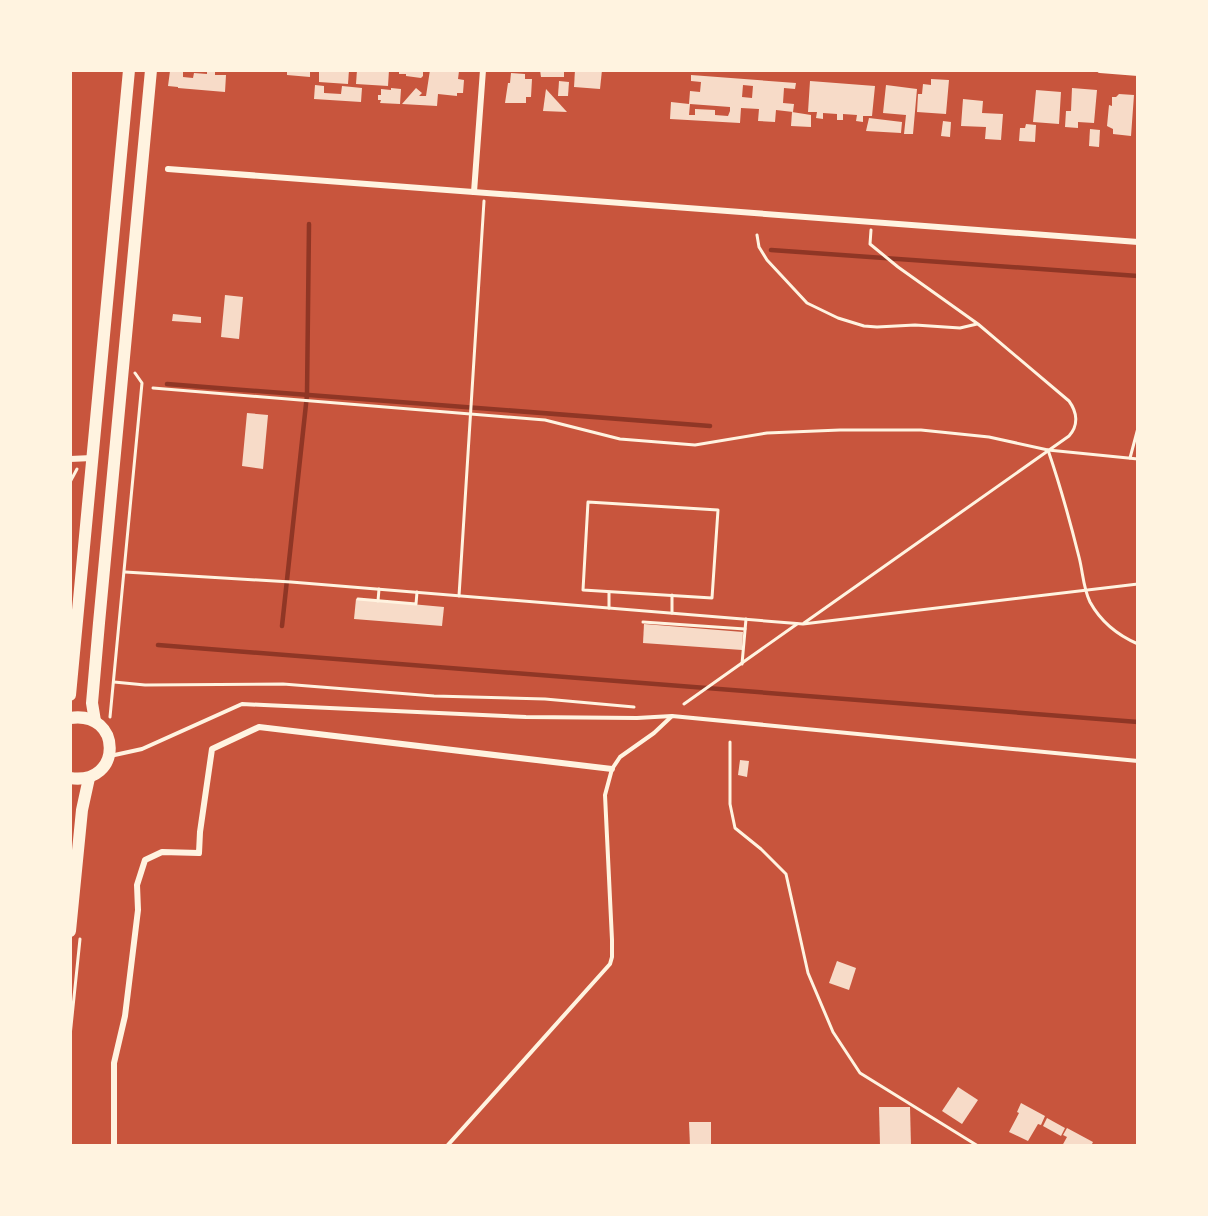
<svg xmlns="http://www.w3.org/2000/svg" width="1208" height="1216" viewBox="0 0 1208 1216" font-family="Montserrat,sans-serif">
  <rect width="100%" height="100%" fill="#c8553d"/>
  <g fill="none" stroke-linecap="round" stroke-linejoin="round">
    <g stroke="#8f3625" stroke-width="4.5">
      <polyline points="771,250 1138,276"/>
      <polyline points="167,384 710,426"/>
      <polyline points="282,626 307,395 309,224"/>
      <polyline points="158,645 1138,722"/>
    </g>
  </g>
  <g fill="#f7dbc8" fill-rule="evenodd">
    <polygon points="207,70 215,70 215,75 226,75 225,92 178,88 178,87 168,86 170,71 183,72 183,77 193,78 194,73 207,74"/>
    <polygon points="287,70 310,70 310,77 287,75"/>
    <polygon points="319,70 349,70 348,84 319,82"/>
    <polygon points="357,70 389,70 388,86 356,84"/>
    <polygon points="399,70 423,70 423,76 421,78 406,76 406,74 399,74"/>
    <polygon points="430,70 459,71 458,79 464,80 463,93 457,93 457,96 438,94 437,106 402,104 416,88 422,93 419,96 426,96"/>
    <polygon points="540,70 564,70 564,77 541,77"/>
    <polygon points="575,70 602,70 600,89 574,87"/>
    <polygon points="511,73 525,74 525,79 532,79 531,97 526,97 526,103 505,103 508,83 510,83"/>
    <path d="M691,75l105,8 -1,6 -11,-1 -1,15 11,1 -1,8 -17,-2 -1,12 -17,-1 1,-12 -18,-1 -1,15 -70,-4 1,-17 18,2 1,-13 10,1 1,-10 -10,-1zM743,85l10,1 -1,12 -10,-1zM690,104l40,3v4l-2,5 -13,-1v-5l-20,-1v6h-6z"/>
    <polygon points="931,79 949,80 946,114 917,112 918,94 922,94 923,84 931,85"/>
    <polygon points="559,81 569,82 568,96 558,96"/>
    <polygon points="810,81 875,86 872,116 863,116 863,122 856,121 857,115 843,114 843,120 837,120 837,114 823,113 823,119 816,118 817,112 808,112"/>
    <polygon points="315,85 324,86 324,93 341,94 342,86 362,88 361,102 314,99"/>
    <polygon points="886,85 917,89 913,134 904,134 906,115 883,113"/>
    <polygon points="391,88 401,89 400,104 380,103 381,100 378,100 378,95 381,95 381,89 391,90"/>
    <polygon points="1072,88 1097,90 1094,123 1078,122 1078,128 1065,127 1066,111 1071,111"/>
    <polygon points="546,89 567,112 543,111"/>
    <polygon points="1036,90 1061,92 1059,124 1033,122"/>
    <polygon points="1119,94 1134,95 1131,136 1113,134 1113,129 1107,126 1109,105 1112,106 1112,97 1116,97"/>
    <polygon points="963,99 983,101 982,113 1003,114 1001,140 985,139 986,127 961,126"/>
    <polygon points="792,112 811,115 811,127 791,126"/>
    <polygon points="869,118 902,122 901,133 866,131"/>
    <polygon points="943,121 951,122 950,137 941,136"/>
    <polygon points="1026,124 1036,125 1035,142 1019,141 1020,128 1025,128"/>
    <polygon points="1090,129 1100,130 1099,147 1089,146"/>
    <polygon points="225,295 243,297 239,339 221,337"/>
    <polygon points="173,314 201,317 201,323 172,321"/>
    <polygon points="247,413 268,415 263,469 242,466"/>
    <polygon points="356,599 444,607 442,626 354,619"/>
    <polygon points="644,624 743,632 742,650 643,643"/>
    <polygon points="740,760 749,761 747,777 738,775"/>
    <polygon points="837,961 856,968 849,990 829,983"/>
    <polygon points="958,1087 978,1100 962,1124 942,1111"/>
    <polygon points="1021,1103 1045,1116 1041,1125 1038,1124 1028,1141 1009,1132 1019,1113 1017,1112"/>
    <polygon points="879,1107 910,1107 911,1146 880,1146"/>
    <polygon points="1047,1118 1065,1128 1061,1136 1043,1126"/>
    <polygon points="689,1122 711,1122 711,1146 690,1146"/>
    <polygon points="1067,1128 1093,1142 1091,1146 1062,1146 1067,1137 1063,1135"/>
  </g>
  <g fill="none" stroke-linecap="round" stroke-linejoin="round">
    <g stroke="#fff3e0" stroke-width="3">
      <polyline points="757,235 759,247 767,260 807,303 838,318 864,326 877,327 915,325 960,328 977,324"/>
      <polyline points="153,388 545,420 620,439 695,445 767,433 840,430 921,430 989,437 1048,450 1138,459"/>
      <path d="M1048,450c12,35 22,71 31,107 4,15 4,31 11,45 11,20 27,33 48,42"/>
      <polyline points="1130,458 1138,428"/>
      <polyline points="70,482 77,469"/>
      <polygon points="588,502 718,510 712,598 583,590"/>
      <polyline points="125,572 291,582 803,624 1138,584"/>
      <polyline points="459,596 484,201"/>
      <polyline points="358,599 416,604 417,592"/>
      <polyline points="378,601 379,589"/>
      <polyline points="609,608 609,592"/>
      <polyline points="672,613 672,595"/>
      <polyline points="643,622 745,629"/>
      <path d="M804,623l265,-187c10,-11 8,-24 0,-35l-91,-77 -80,-57 -28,-23 1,-14"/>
      <polyline points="742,664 746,619"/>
      <polyline points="114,682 145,685 283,684 434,696 545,699 634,707"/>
      <polyline points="684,704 797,624"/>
      <polyline points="110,717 142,383 135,373"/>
      <polyline points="730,742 730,804 735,828 761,849 786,874 808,973 833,1032 860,1073 978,1146"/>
      <polyline points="70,1036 80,939"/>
    </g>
    <g stroke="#fff3e0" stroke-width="4">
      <polyline points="110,756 142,749 242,704 264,705 526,717 637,718 672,716 1138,761"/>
      <polyline points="447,1146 610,964 612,957 612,940 605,795 612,769 620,757 654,733 672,716"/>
    </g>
    <g stroke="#fff3e0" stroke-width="6">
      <polyline points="1100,70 1138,73"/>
      <polyline points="168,169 1138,242"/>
      <polyline points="474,192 483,70"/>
      <polyline points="70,459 92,458"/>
      <polyline points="114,1146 114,1063 125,1016 138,910 137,885 145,860 162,852 199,853 200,832 212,749 259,727 612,769"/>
    </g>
    <g stroke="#fff3e0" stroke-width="12">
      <polyline points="70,695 129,70"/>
      <path d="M70,718c53,-8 53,68 0,60"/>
      <polyline points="95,721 92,703 99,623 151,70"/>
      <polyline points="70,931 82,810 89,778"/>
    </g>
  </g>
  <rect width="1208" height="1216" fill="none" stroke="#fff3e0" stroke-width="144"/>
</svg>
